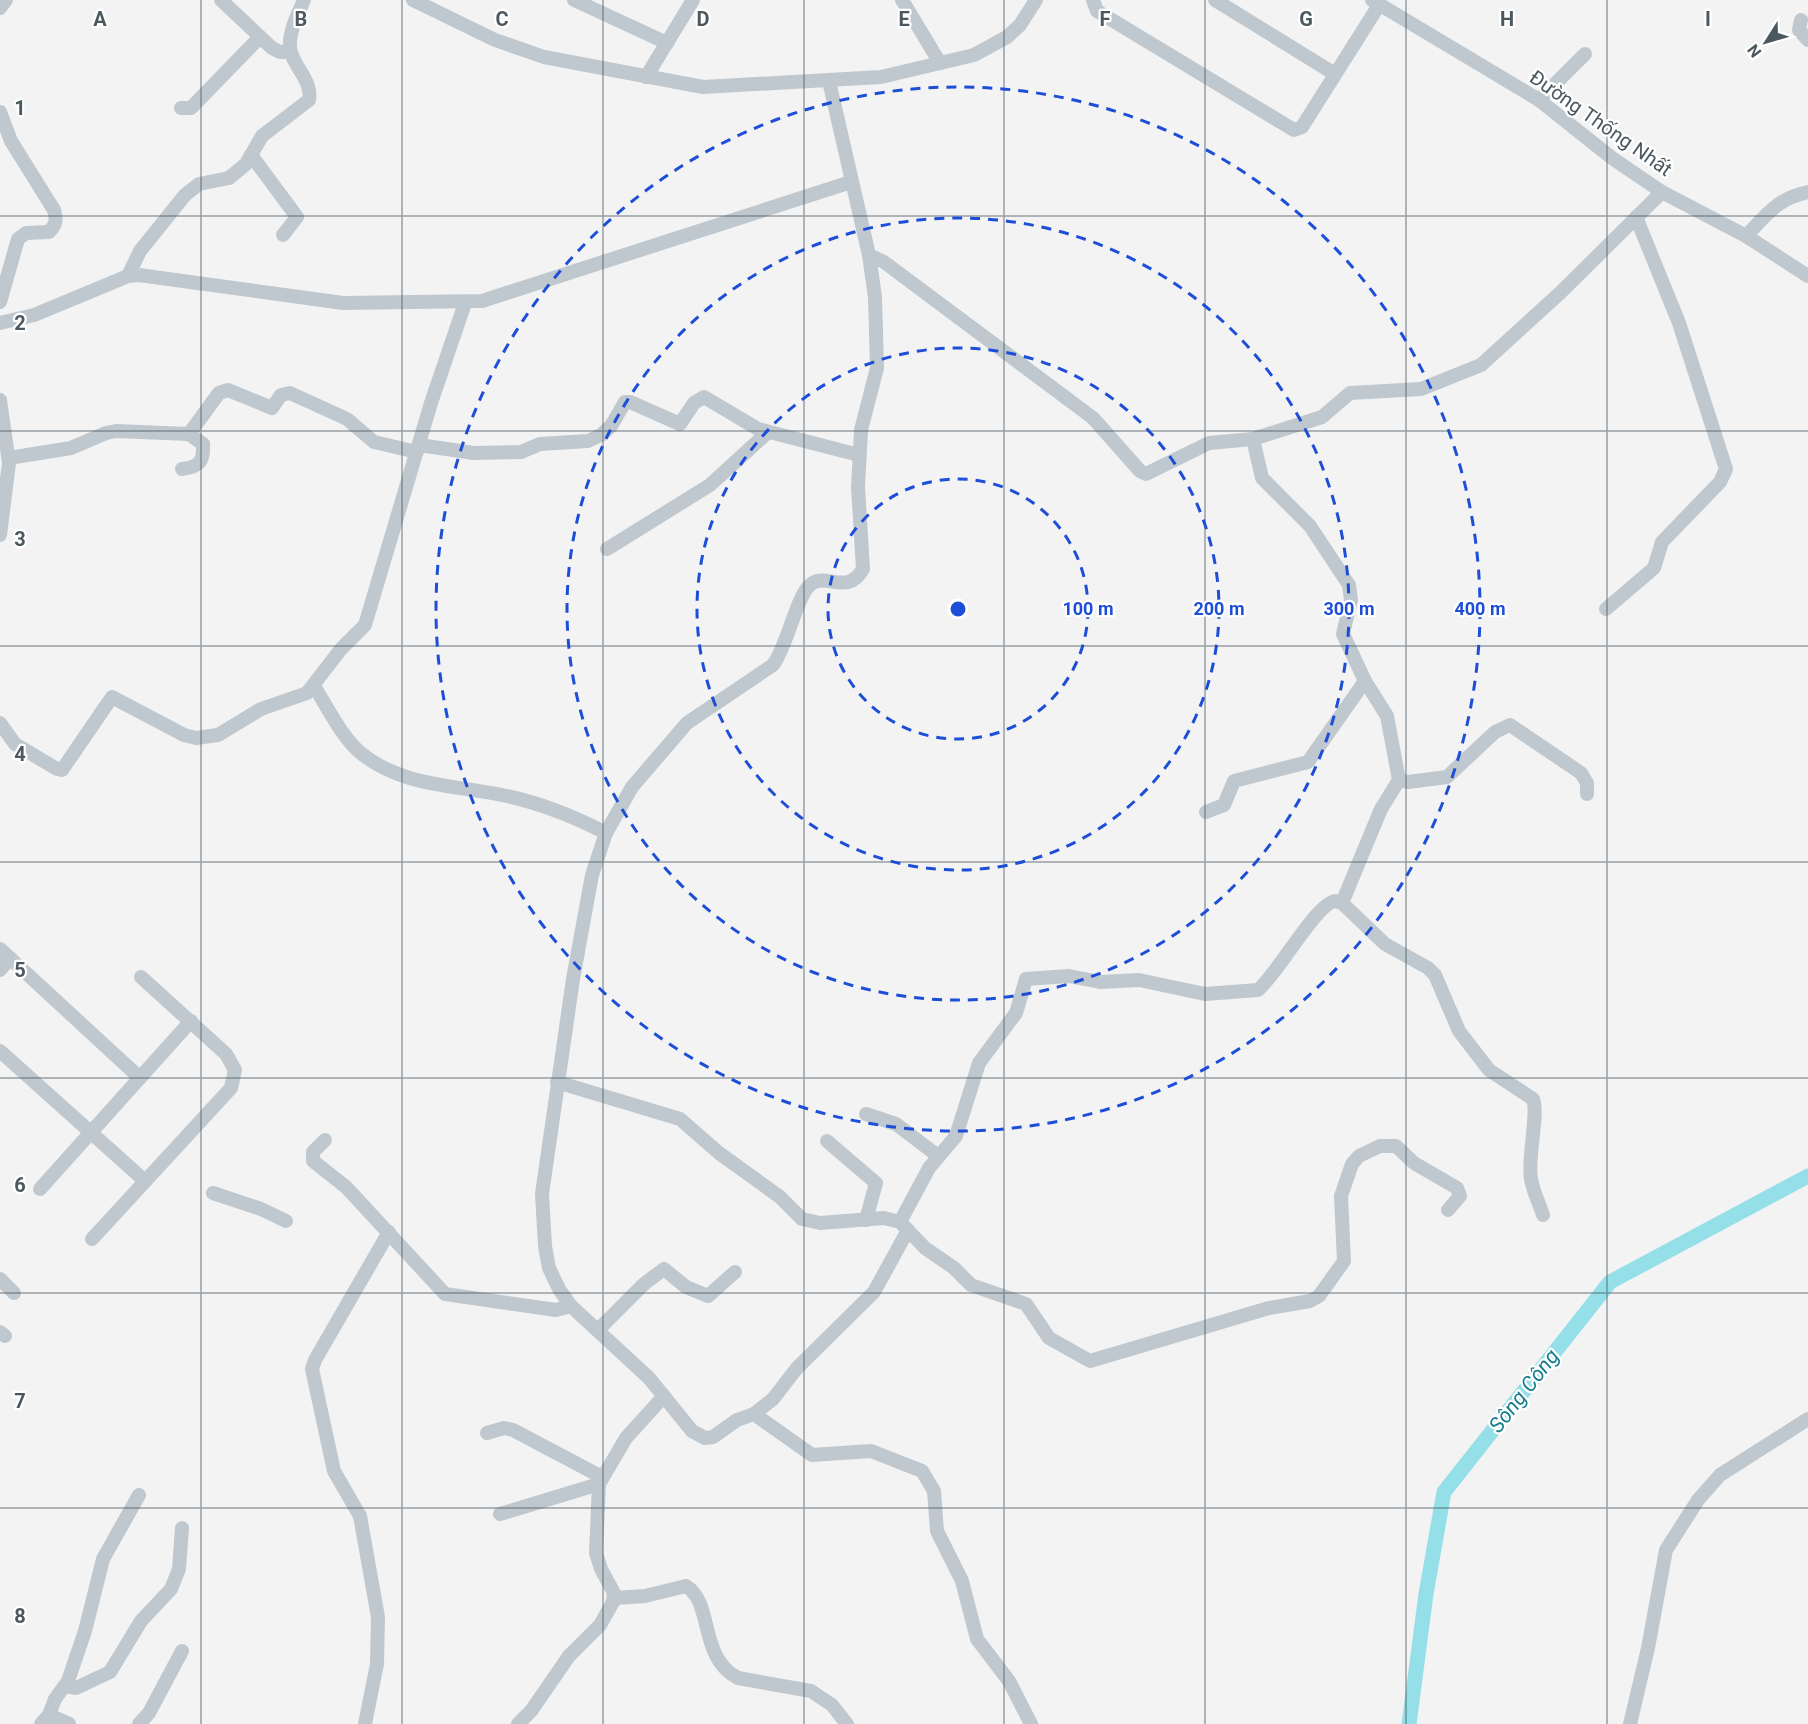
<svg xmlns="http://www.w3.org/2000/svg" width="1808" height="1724" viewBox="0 0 1808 1724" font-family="Roboto,sans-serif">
  <rect width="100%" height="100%" fill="#f4f3f3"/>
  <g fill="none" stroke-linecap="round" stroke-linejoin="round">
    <polyline stroke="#95dfe8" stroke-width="15" points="1409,1724 1426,1594 1444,1492 1610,1282 1808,1176"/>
    <g stroke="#bfc8ce" stroke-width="14">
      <polyline points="221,0 272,48 280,52 290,52"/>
      <polyline points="413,0 495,40 544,57 703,87 881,77 974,55 1007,37 1020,25 1036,0"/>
      <polyline points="574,0 667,43"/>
      <polyline points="902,0 940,63"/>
      <polyline points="1093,0 1097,11 1294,130 1302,127 1379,5"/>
      <polyline points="1215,0 1335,74"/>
      <polyline points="1372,0 1539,100 1612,158 1662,192 1746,236 1808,276"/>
      <polyline points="0,8 6,0"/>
      <polyline points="1801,20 1799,30 1808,40"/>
      <polyline points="646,77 693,0"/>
      <path d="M829,81l40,174 6,42 2,71 -16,62 -3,57 5,82c-16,28 -37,2 -53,16 -13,10 -23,62 -37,80l-86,58 -55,64 -26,46 -14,42 -19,104 -31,215 3,52 4,22 10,21 12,17 78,72 43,53 13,7 8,-1 24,-17 17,-6 19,-15 24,-31 77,-76 34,-62"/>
      <polyline points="1539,100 1585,54"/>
      <polyline points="181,108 191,108 260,37"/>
      <path d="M0,112l11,29 43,69c3,10 2,15 -5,22l-23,1 -8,6 -18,63"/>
      <polyline points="251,155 297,217 283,235"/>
      <path d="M1746,236c21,-22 32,-38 62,-44"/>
      <polyline points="869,255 884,262 1093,418 1140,471 1146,474 1209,443 1253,439 1322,417 1350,393 1421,389 1481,365 1560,293 1662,192"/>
      <path d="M128,276l12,-25 45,-56 14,-11 30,-6 17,-14 16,-28 47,-36c4,-21 -18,-34 -19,-54 -1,-15 8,-32 14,-46"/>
      <polyline points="0,323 34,315 128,276 139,275 343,303 482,301 851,182"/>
      <polyline points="0,400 9,463 0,535"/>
      <polyline points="1253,439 1262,478 1310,526 1349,585 1351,600 1343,634 1365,681 1387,716 1399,780 1381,809 1342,903"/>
      <polyline points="419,445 474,453 521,452 540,444 588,441 601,435 611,426 625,402 630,402 680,424 694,403 704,397 758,429 859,455"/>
      <polyline points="9,458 71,448 106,433 116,431 189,434"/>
      <path d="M182,469c17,-2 22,-7 21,-25l-14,-10 30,-41 9,-3 44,18 9,-13 9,-2 57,26 27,23 43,10"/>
      <polyline points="607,549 710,485 768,432"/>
      <polyline points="1606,609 1654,568 1662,542 1720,482 1726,469 1679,323 1636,217"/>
      <path d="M314,686c14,22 28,52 48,68 40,32 92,31 140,41 36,7 71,21 104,38"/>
      <polyline points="0,723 15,744 57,769 62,770 112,697 184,735 196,738 218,735 261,709 307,693 341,649 365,625 431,403 465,303"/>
      <polyline points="1399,780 1408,782 1447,777 1495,732 1510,725 1581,773 1587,783 1587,794"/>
      <polyline points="1206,812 1224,805 1234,781 1308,762 1365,681"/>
      <polyline points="0,949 140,1078"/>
      <polyline points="0,970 10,958"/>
      <polyline points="0,1051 145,1181"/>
      <polyline points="557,1082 680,1119 719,1153 780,1197 802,1219 820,1223 884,1218 900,1222 925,1248 954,1268 971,1285 1026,1304 1049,1338 1090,1361 1269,1308 1310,1301 1319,1296 1344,1261 1341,1196 1352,1164 1359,1156 1380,1146 1396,1146 1414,1163 1457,1188 1460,1196 1448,1210"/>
      <polyline points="866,1114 896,1124 938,1156"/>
      <polyline points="325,1140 313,1152 313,1161 346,1187 445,1294 556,1310 571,1306"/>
      <polyline points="827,1141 876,1183 866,1220"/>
      <polyline points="40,1189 191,1021"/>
      <polyline points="213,1193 261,1209 286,1221"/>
      <path d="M900,1222l29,-54 27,-32 23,-73 37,-50 10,-34 43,-3 31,6 39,-2 66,14 53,-4c21,-18 57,-85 77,-89l7,2 43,41 43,24 7,7 24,56 30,39 44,29c6,15 -6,59 -2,80 2,12 8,24 12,36"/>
      <polyline points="92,1239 231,1088 235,1070 226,1054 141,977"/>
      <polyline points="0,1279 14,1293"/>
      <polyline points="598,1330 644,1284 664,1269 686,1287 708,1296 735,1272"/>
      <polyline points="0,1332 5,1336"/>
      <polyline points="754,1414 812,1455 871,1451 922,1471 934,1491 937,1531 962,1581 977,1639 1009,1681 1031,1724"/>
      <polyline points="487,1433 504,1428 513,1430 602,1477"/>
      <polyline points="500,1514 599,1484"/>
      <path d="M615,1598l30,-2 41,-10c28,17 12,71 52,92l73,13 21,14 15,19"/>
      <polyline points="65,1686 76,1688 110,1672 141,1621 171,1589 179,1569 182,1528"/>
      <polyline points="49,1715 69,1724"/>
      <polyline points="41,1724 49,1715 55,1699 68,1681 85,1631 103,1559 139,1495"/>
      <polyline points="139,1724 149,1713 182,1651"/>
      <polyline points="365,1724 377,1664 378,1617 360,1516 334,1471 312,1369 315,1360 389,1232"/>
      <polyline points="518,1724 531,1711 569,1656 600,1625 613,1602 614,1593 601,1569 596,1553 599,1484 626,1438 664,1396"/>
      <polyline points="1630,1724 1648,1648 1666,1550 1698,1500 1720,1475 1808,1419"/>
    </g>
  </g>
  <path fill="none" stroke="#4b585f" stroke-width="1.5" stroke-opacity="0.55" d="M201,0v1724M402,0v1724M603,0v1724M804,0v1724M1004,0v1724M1205,0v1724M1406,0v1724M1607,0v1724M0,216h1808M0,431h1808M0,646h1808M0,862h1808M0,1078h1808M0,1293h1808M0,1508h1808"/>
  <g fill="none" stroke="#1d4ed8" stroke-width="3" stroke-dasharray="10 8">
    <circle cx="958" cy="609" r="130"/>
    <circle cx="958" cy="609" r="261"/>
    <circle cx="958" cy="609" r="391"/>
    <circle cx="958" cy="609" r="522"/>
  </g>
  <g text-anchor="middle" stroke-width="4.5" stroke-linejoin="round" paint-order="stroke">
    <g font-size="20" fill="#4b585f" stroke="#fff">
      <text transform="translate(1601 123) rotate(35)" y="7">Đường Thống Nhất</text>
    </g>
    <g font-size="21" font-style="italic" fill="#147c8a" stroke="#fff">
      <text transform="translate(1524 1391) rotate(-52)" y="7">Sông Công</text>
    </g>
  </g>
  <g font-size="20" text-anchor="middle" font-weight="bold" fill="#4b585f" stroke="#fff" stroke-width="4.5" stroke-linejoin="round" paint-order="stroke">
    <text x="100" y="26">A</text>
    <text x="301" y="26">B</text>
    <text x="502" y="26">C</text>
    <text x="703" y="26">D</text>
    <text x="904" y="26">E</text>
    <text x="1105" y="26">F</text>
    <text x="1306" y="26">G</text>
    <text x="1507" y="26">H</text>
    <text x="1708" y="26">I</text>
    <text x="20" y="115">1</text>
    <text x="20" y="330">2</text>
    <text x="20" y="546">3</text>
    <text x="20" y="761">4</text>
    <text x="20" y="977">5</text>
    <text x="20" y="1192">6</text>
    <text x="20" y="1408">7</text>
    <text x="20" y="1623">8</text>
  </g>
  <circle cx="958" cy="609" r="9" fill="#1d4ed8" stroke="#fff" stroke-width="3"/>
  <g font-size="18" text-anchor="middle" font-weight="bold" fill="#1d4ed8" stroke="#fff" stroke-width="4.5" stroke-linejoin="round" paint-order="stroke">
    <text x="1088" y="615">100 m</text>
    <text x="1219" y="615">200 m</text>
    <text x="1349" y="615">300 m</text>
    <text x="1480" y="615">400 m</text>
  </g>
  <g transform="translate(1766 42) rotate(233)" stroke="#ffffff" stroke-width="4.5" paint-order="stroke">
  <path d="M0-4.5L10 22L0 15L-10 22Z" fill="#4b585f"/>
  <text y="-9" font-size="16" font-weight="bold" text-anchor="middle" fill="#4b585f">N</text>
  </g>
</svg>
